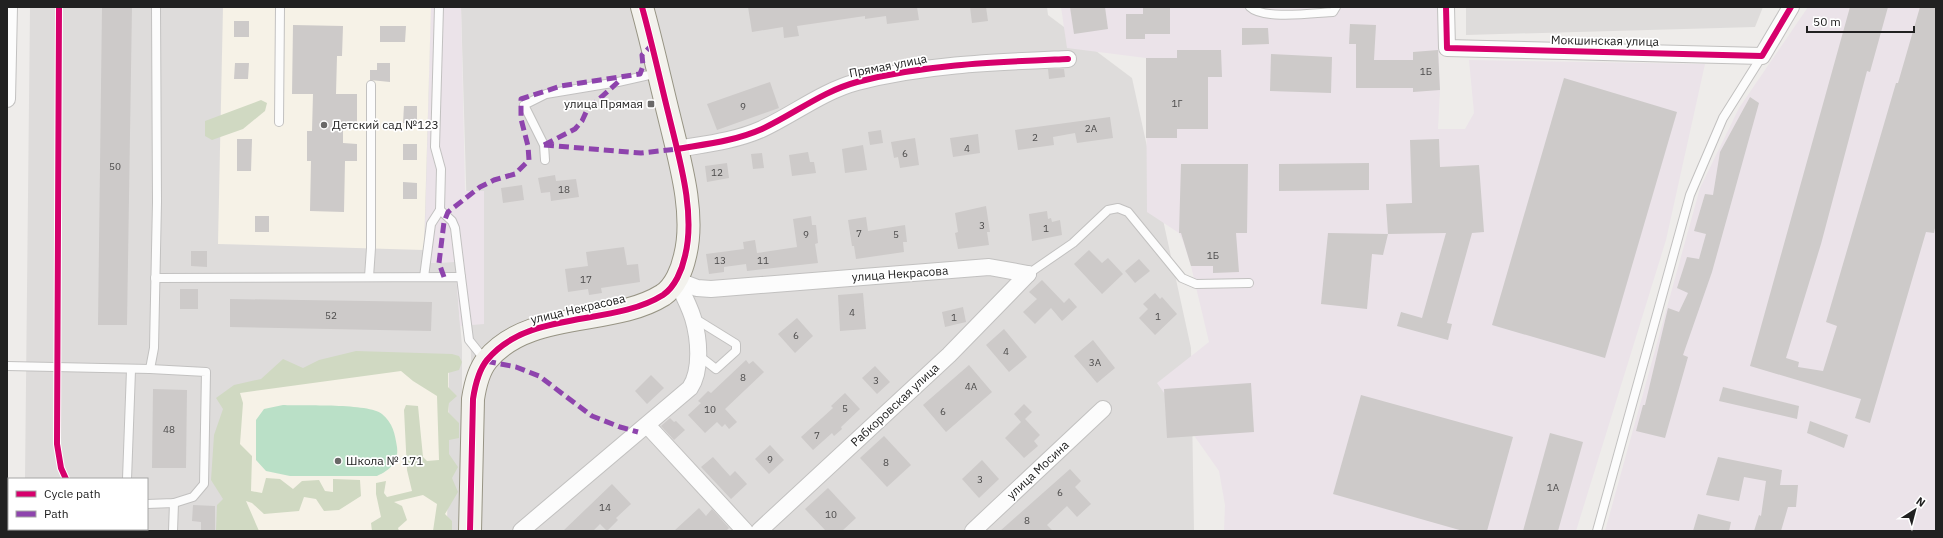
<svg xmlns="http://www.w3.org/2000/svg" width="1943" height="538" viewBox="0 0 1943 538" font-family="'IBM Plex Sans',sans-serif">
  <rect width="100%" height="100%" fill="#eeecea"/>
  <g fill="#dedcdb">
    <polygon points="30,7 431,7 425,263 455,262 462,346 462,531 25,531 25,529 147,529 147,479 25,479"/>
    <polygon points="461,7 1047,7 1048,15 1132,78 1191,348 1194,531 476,531"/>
    <polygon points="1466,7 1763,7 1755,27 1466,35"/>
  </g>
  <g fill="#ebe3e9">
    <polygon points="431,7 461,7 465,191 484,191 484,324 460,326 455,262 424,263"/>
    <polygon points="1061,7 1437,7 1440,90 1438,129 1465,129 1474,113 1469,60 1705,64 1666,240 1576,531 1224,531 1225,505 1219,471 1157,383 1209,342 1191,266 1183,241 1179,233 1147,212 1146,58 1067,48"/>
    <polygon points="1808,7 1936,7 1936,531 1605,531 1700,188 1739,108"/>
  </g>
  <g fill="#f6f2e7">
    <polygon points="223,7 431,7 424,250 218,244"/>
    <polygon points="449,359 447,531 227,531 231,391"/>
  </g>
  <g fill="#d0d9c2">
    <polygon points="261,100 267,103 265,111 243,129 212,140 205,136 205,121"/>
    <polygon points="356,351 452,354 459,356 462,362 459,370 448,373 448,387 457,396 449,403 448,412 459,423 459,438 449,440 449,454 458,467 452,478 458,492 445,514 452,521 452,531 433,531 437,504 423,495 394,502 402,506 407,520 398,528 399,531 372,531 371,523 381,517 376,494 376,483 386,481 384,493 387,497 412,491 407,470 404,410 406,405 418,406 423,457 427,461 439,460 437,396 413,381 401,371 240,393 243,403 240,444 252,456 251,491 262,493 266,478 280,479 293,489 302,481 319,480 325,491 333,492 333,479 360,480 361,496 339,510 324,511 316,499 304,497 299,511 264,514 252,503 246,501 259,531 216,531 217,505 223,499 211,480 214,435 223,409 216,398 234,385 261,379 283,359 303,368 319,360"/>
  </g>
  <path fill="#bae0c7" d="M283,405c20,1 86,-2 99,9 11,9 13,20 15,33 2,15 -7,23 -20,29h-87l-24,-5 -10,-11v-40l8,-11z"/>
  <g fill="#cdcac9">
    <polygon points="102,7 132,7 127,325 98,325"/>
    <polygon points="748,7 917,7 919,20 887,24 886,16 865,19 865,16 797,26 799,36 784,38 783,27 752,32"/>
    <polygon points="970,7 986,7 988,21 972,23"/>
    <polygon points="1070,7 1105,7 1108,29 1074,34"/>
    <polygon points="1143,7 1170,7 1170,34 1145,34 1145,39 1126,39 1126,14 1143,14"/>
    <polygon points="1850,7 1888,7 1870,72 1867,71 1821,244 1786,358 1799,362 1798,367 1823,371 1837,326 1826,322 1896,83 1898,83 1920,7 1936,7 1936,223 1934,233 1926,232 1870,423 1855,418 1861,399 1750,366"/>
    <rect x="234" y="21" width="15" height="16"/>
    <polygon points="1350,24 1376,25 1374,60 1413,60 1413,52 1438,50 1440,90 1413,92 1413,88 1356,88 1356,44 1349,44"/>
    <polygon points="293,25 343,26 342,56 337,56 336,94 357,94 357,122 343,122 343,143 357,144 357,161 345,161 344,212 310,211 311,161 307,161 307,131 312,131 313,94 292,94"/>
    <polygon points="380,26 406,26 405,42 380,42"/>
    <polygon points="1242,28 1268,28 1269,44 1242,45"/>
    <polygon points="1177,50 1221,50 1222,77 1208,77 1208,129 1177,129 1177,138 1146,138 1146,58 1177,58"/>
    <polygon points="1271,54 1332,57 1331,93 1270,91"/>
    <polygon points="235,63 249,63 248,79 234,79"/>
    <polygon points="377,63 390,63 390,82 370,80 370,70 377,70"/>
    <polygon points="1048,69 1064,69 1065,77 1049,79"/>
    <polygon points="1564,78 1677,112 1605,358 1492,325"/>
    <polygon points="770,82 779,108 717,130 707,104"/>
    <polygon points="1750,97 1759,103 1712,272 1683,355 1688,357 1665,438 1636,431 1643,405 1645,405 1668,308 1679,312 1688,293 1677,288 1687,257 1699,259 1706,234 1694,231 1705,194 1713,195 1720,152"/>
    <polygon points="404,106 417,106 417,123 403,123"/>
    <polygon points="1110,117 1113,138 1077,143 1075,133 1053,137 1054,145 1018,150 1015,130"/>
    <polygon points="881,130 883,143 870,145 868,132"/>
    <polygon points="978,134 980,153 953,157 950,138"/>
    <polygon points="915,138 919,165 900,168 898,157 894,158 891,142"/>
    <polygon points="237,139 252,139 251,171 237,171"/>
    <polygon points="1439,139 1440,167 1479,165 1484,232 1472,233 1447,323 1452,324 1448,340 1397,326 1401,312 1422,318 1446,233 1388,234 1386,204 1412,203 1410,140"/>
    <rect x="403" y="144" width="14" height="16"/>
    <polygon points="863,145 867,170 845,173 842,149"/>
    <polygon points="808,152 810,162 814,162 816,173 792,176 789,155"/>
    <polygon points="762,153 764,168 753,169 751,154"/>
    <polygon points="727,163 729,178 707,182 705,166"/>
    <polygon points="1369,163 1369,190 1279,191 1279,164"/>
    <polygon points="1181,164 1248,164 1247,233 1236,233 1239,272 1213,273 1213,266 1191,266 1181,233 1179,233"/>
    <polygon points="555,175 556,181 576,179 579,197 551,201 550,192 541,193 538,178"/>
    <polygon points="403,182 417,183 417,199 403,199"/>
    <polygon points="522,185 524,200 503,203 501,188"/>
    <polygon points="986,206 990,232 987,232 989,245 958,249 955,233 958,232 955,213"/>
    <polygon points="1047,211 1048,219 1051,218 1052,222 1060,220 1062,235 1032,241 1029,214"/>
    <rect x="255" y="216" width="14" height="16"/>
    <polygon points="811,216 812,225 816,225 818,243 815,244 818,263 747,271 746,264 724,267 724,272 709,274 706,254 744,249 743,242 755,240 757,253 797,247 793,219"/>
    <polygon points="866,217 868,231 905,225 907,242 903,242 904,252 856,259 854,246 852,246 848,220"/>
    <polygon points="1328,233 1388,234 1383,255 1372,254 1367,309 1321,304"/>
    <polygon points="624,247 627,265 638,264 640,282 601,288 602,293 589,295 588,289 568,292 565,269 588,266 586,252"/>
    <polygon points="1089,250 1102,263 1108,258 1123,274 1102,294 1074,264"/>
    <polygon points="191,251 207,251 207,267 191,266"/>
    <polygon points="1139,259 1150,271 1135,283 1125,271"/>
    <polygon points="1042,280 1064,303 1069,298 1077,307 1062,321 1051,308 1035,324 1023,312 1037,299 1029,292"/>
    <rect x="180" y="289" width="18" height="20"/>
    <polygon points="863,293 866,329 840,331 838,295"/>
    <polygon points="1155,293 1160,299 1162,297 1177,314 1155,335 1139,318 1148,309 1143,304"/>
    <polygon points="230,299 432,302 431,331 230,327"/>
    <polygon points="963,307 966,322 945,327 942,312"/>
    <polygon points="797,318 813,336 795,353 778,334"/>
    <polygon points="1004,329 1027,357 1009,372 986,345"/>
    <polygon points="1093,340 1115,368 1097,383 1074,356"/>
    <polygon points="746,360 749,364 753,361 764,372 725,409 737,422 729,429 725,424 722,427 717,422 705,433 688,415 701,403 698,401 708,391 711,393"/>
    <polygon points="969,365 992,392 946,432 923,405"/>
    <polygon points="875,366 890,382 877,394 862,378"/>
    <polygon points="651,375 664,388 647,404 635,391"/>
    <polygon points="1251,383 1254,432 1167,438 1164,389"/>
    <polygon points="1723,387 1799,406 1797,419 1719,401"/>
    <polygon points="153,389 187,390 186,468 152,468"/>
    <polygon points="845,393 860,409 841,427 842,429 834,436 832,433 813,450 801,437 833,408 831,406"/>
    <polygon points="1361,395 1513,437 1487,531 1463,531 1333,494"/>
    <polygon points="1024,404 1032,412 1025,419 1040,435 1034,441 1038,446 1024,458 1005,438 1021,422 1014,414"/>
    <polygon points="670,418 674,422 676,421 685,430 674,440 661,426"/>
    <polygon points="1810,421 1848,435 1844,448 1807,433"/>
    <polygon points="1550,433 1583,442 1558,531 1523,531"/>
    <polygon points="884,436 911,465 887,487 860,458"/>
    <polygon points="770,445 784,460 769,474 755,459"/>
    <polygon points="713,457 730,476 735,471 747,484 731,499 701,467"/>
    <polygon points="1718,457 1782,470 1780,485 1798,485 1796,507 1788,507 1781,531 1754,531 1759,515 1761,516 1766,481 1744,477 1739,501 1706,495"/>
    <polygon points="982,460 999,479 979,498 962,479"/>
    <polygon points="1070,469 1081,481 1075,487 1091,504 1077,517 1067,506 1047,525 1053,531 1000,531"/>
    <polygon points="612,484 631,504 616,518 618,520 607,531 600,524 593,531 563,531"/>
    <polygon points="828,488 856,518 842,531 826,531 805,509"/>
    <polygon points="193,505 215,506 215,531 201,531 201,522 192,521"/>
    <polygon points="699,508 706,516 712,509 729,528 726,531 674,531"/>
    <polygon points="1698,514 1731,522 1729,531 1693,531"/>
  </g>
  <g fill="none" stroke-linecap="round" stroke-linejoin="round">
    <defs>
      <g id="lane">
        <path d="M1250,7c13,13 64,6 83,5l3,-5"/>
        <polyline points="279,122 280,7"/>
        <polyline points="545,160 544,145 524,105 546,94 618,82 658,73"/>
        <polyline points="440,210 452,221 455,228 461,277"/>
        <polyline points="1028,274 1073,243 1108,210 1118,208 1128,212 1182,278 1196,284 1249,283"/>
        <polyline points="369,277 371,248 371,85"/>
        <polyline points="424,277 431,224 440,210 441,169 435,147 439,7"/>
        <polyline points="155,278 461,277 469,340 485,360"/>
        <polyline points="694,318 736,344 736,351 716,369 698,355"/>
        <polyline points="7,366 150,369 154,348 157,202 156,7"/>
        <polyline points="127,479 131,370"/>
        <polyline points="7,502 9,502"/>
        <polyline points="147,504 174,503 193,497 204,484 206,372 150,369"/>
        <polyline points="93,531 93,529"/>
        <polyline points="173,531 174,503"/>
        <polyline points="1597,531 1690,195 1723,118 1762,56"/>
      </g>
      <g id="street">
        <polyline points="1446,7 1447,48 1762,56 1791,7"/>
        <polyline points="7,99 9,7"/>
        <path d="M677,149c29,-5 58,-8 85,-20 32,-15 61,-38 95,-47 69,-18 141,-20 211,-23"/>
        <polyline points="676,280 697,288 711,289 989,267 1028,274"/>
        <polyline points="647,425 745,531"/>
        <path d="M521,531l169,-143c12,-18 9,-50 3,-70 -4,-13 -11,-26 -17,-38"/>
        <polyline points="759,531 949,355 1028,274"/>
        <polyline points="973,531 1103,409"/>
      </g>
      <path id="secondary" d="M470,531l3,-132c2,-13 5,-28 14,-39 42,-51 125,-33 176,-65 12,-8 19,-25 22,-39 11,-43 -6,-98 -16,-140 -9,-36 -17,-73 -27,-109"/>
    </defs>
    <use href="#lane" stroke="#c2c1c0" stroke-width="10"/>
    <use href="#street" stroke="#c2c1c0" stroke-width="18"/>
    <use href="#secondary" stroke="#979484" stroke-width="24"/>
    <use href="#lane" stroke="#fcfcfc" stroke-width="8"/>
    <use href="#street" stroke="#fcfcfc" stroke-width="16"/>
    <use href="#secondary" stroke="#f3f2ed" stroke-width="22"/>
    <g stroke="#8e44ad" stroke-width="5" stroke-dasharray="10 5" stroke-linecap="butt">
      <polyline points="544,145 641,153 677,149"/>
      <polyline points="544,145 575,129 582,121 587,110 618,82"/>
      <polyline points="444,277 439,263 444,222 448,212 480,187 494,180 515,174 529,160 528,146 521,119 521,99 561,86 640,74 643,66 642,55 652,45"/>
      <polyline points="486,361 516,367 539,376 592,416 620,427 638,432"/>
    </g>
    <defs>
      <g id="cycleway">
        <polyline points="59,7 57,444 61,468 66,479"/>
        <polyline points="1446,7 1447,48 1762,56 1791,7"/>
        <path d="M677,149c29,-5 58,-8 85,-20 32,-15 61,-38 95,-47 69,-18 141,-20 211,-23"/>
        <path d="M470,531l3,-132c2,-13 5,-28 14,-39 42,-51 125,-33 176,-65 12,-8 19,-25 22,-39 11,-43 -6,-98 -16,-140 -9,-36 -17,-73 -27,-109"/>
      </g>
    </defs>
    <use href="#cycleway" stroke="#fff" stroke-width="8"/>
    <use href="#cycleway" stroke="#d6006c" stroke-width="6"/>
  </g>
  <g fill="#696867" stroke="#fff" stroke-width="1.5">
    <rect x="647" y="100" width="8" height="8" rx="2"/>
    <circle cx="324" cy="125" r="4"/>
    <circle cx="338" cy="461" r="4"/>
  </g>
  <g text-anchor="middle" stroke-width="3.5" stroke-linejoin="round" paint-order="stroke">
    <g font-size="10" fill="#4c4b4b">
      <text x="1426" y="75">1Б</text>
      <text x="1177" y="107">1Г</text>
      <text x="743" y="110">9</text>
      <text x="1091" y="132">2А</text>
      <text x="1035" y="141">2</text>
      <text x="967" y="152">4</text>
      <text x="905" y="157">6</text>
      <text x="115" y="170">50</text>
      <text x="717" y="176">12</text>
      <text x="564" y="193">18</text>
      <text x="982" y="229">3</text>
      <text x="1046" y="232">1</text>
      <text x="859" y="237">7</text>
      <text x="806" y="238">9</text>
      <text x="896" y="238">5</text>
      <text x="1213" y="259">1Б</text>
      <text x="720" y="264">13</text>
      <text x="763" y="264">11</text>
      <text x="586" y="283">17</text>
      <text x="852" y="316">4</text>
      <text x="331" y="319">52</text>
      <text x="1158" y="320">1</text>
      <text x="954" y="321">1</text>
      <text x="796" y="339">6</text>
      <text x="1006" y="355">4</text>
      <text x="1095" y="366">3А</text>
      <text x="743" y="381">8</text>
      <text x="876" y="384">3</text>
      <text x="971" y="390">4А</text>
      <text x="845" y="412">5</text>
      <text x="710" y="413">10</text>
      <text x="943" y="415">6</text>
      <text x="169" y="433">48</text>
      <text x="817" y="439">7</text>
      <text x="770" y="463">9</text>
      <text x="886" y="466">8</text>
      <text x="980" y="483">3</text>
      <text x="1553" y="491">1А</text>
      <text x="1060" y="496">6</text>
      <text x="605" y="511">14</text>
      <text x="831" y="518">10</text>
      <text x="1027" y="524">8</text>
    </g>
    <g font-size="12" fill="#212121" stroke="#fff">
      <text transform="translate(1605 41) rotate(1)" y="4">Мокшинская улица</text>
      <text transform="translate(888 66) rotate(-11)" y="4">Прямая улица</text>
      <text transform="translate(900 274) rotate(-4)" y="4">улица Некрасова</text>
      <text transform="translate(578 309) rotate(-13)" y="4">улица Некрасова</text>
      <text transform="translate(895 405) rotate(-43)" y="4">Рабкоровская улица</text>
      <text transform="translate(1038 470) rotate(-43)" y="4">улица Мосина</text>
    </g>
    <g font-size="12" fill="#212121" stroke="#fff" text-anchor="start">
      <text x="643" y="108" text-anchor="end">улица Прямая</text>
      <text x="332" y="129">Детский сад №123</text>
      <text x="346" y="465">Школа № 171</text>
    </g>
  </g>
  <rect width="1943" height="538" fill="none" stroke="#212121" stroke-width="16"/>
  <rect x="8" y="478" width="140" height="52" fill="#ffffff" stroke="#a6a6a6"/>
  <rect x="16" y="491" width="20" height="6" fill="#d6006c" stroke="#a6a6a6"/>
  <text x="44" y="498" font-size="12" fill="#212121">Cycle path</text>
  <rect x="16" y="511" width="20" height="6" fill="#8e44ad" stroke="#a6a6a6"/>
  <text x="44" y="518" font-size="12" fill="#212121">Path</text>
  <g transform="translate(1915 510) rotate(36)" stroke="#ffffff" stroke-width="3" paint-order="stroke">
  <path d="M0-3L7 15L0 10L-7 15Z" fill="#212121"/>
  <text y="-6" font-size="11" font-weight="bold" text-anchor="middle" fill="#212121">N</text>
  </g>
  <path d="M1807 26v6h107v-6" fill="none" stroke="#212121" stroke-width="2"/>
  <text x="1813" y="26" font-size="12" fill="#212121" stroke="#ffffff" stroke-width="3" paint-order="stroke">50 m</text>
</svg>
